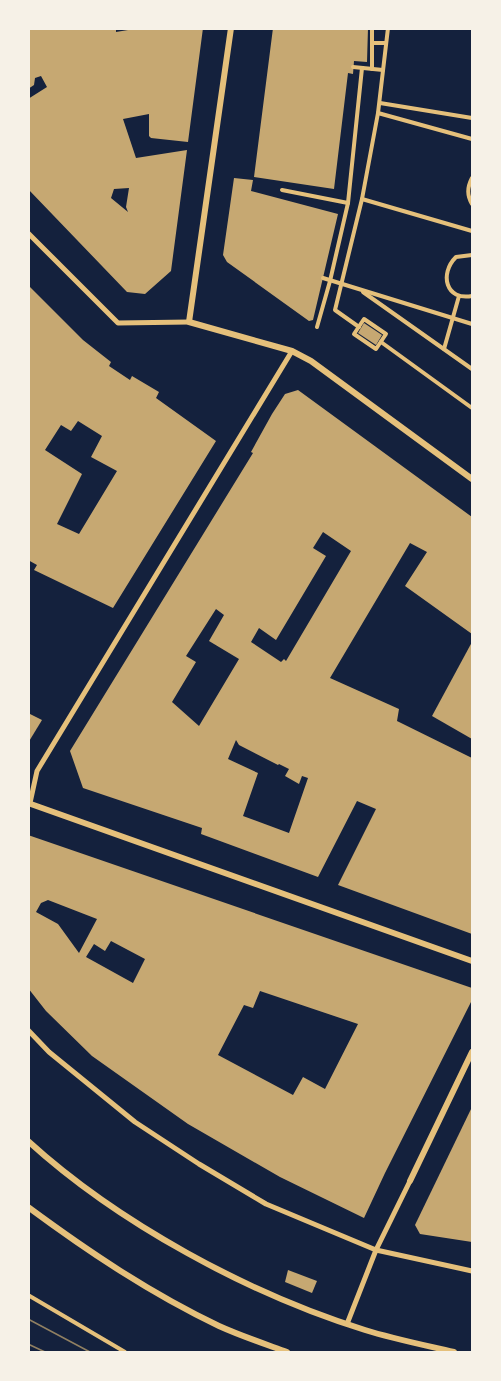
<svg xmlns="http://www.w3.org/2000/svg" width="501" height="1381" viewBox="0 0 501 1381" font-family="'Asap Condensed',sans-serif">
  <rect width="100%" height="100%" fill="#14213d"/>
  <g fill="#c6a872" fill-rule="evenodd">
    <path d="M28,28h88v4l24,-4h63l-15,114 -37,-4 -2,-2v-22l-26,5 13,39 51,-8 -16,121 -26,23 -18,-2 -99,-103v-90l19,-12 -6,-11 -6,2 -1,7 -6,4zM129,188l-3,19 2,5 -17,-14 3,-9z"/>
    <polygon points="273,28 368,28 367,62 354,61 353,74 348,73 334,189 254,177"/>
    <polygon points="234,178 253,180 251,191 338,214 313,320 309,321 227,262 223,255"/>
    <path d="M28,285l55,55 28,22 -2,4 21,14 2,-4 27,16 -3,6 60,43 -103,167 -79,-38 3,-5 -9,-5zM78,421l24,15 -11,21 26,14 -38,63 -22,-10 25,-50 -37,-24 16,-25 10,6z"/>
    <polygon points="364,323 382,335 376,345 358,333"/>
    <path d="M298,390l174,127v117l-67,-48 22,-34 -17,-9 -80,135 69,31 -2,12 75,37v176l-134,-49 38,-76 -19,-8 -39,76 -117,-43 1,-6 -119,-40 -13,-37 183,-298 -2,-1 21,-38 13,-20zM323,532l28,19 -65,110 -2,-2 -3,3 -30,-20 8,-14 17,12 50,-84 -13,-8zM216,609l8,6 -15,26 30,18 -40,67 -27,-24 24,-40 -10,-6zM236,740l3,5 39,20 1,-1 10,5 -4,7 14,8 3,-8 6,2 -19,55 -46,-17 15,-43 -30,-14z"/>
    <polygon points="472,642 472,739 432,716"/>
    <polygon points="28,713 42,720 28,743"/>
    <path d="M28,835l444,153v12l-87,173 -21,45 -84,-41 -92,-53 -96,-68 -46,-45 -18,-23zM48,900l49,19 -18,34 -21,-29 -22,-12 5,-9zM111,941l34,18 -12,24 -47,-26 8,-13 11,7zM260,991l98,33 -33,65 -22,-12 -10,18 -75,-40 26,-50 9,3z"/>
    <polygon points="472,1107 472,1242 420,1234 415,1225"/>
    <polygon points="288,1270 317,1281 312,1293 285,1282"/>
  </g>
  <g fill="none" stroke-linecap="round" stroke-linejoin="round">
    <g stroke="#e5c07b" stroke-width="4">
      <polyline points="372,43 386,43"/>
      <polyline points="353,67 383,70"/>
      <polyline points="372,69 372,28"/>
      <polyline points="380,103 472,118"/>
      <polyline points="378,113 472,139"/>
      <path d="M472,178c-5,10 -5,17 0,26"/>
      <polyline points="282,190 348,203"/>
      <polyline points="362,199 472,231"/>
      <path d="M472,255l-16,2c-17,17 -10,44 16,39"/>
      <polyline points="323,278 472,324"/>
      <polyline points="363,292 472,369"/>
      <polygon points="364,319 386,334 376,349 354,334"/>
      <polyline points="317,327 330,281 348,203 362,68"/>
      <polyline points="359,327 335,310 362,199 378,113 388,28"/>
      <polyline points="381,342 472,408"/>
      <polyline points="444,349 459,296"/>
      <polyline points="28,1295 125,1352"/>
    </g>
    <g stroke="#e5c07b" stroke-width="5">
      <polyline points="28,233 118,323 189,322"/>
      <polyline points="30,803 37,771 292,351"/>
      <polyline points="28,1030 49,1052 135,1122 199,1164 266,1204 376,1250 472,1271"/>
      <polyline points="347,1324 376,1250 410,1181"/>
    </g>
    <g stroke="#e5c07b" stroke-width="6">
      <polyline points="231,28 189,322 292,351 311,361 472,479"/>
      <polyline points="28,803 472,961"/>
      <path d="M28,1141c90,82 221,153 337,189 29,9 59,15 89,22"/>
      <polyline points="410,1181 472,1052"/>
      <path d="M28,1207c61,45 122,86 191,119 22,10 46,18 68,26"/>
    </g>
    <g stroke="#918062" stroke-width="1.5">
      <polyline points="28,1319 90,1352"/>
      <polyline points="28,1344 45,1352"/>
    </g>
  </g>
  <rect width="501" height="1381" fill="none" stroke="#f6f1e7" stroke-width="60"/>
</svg>
